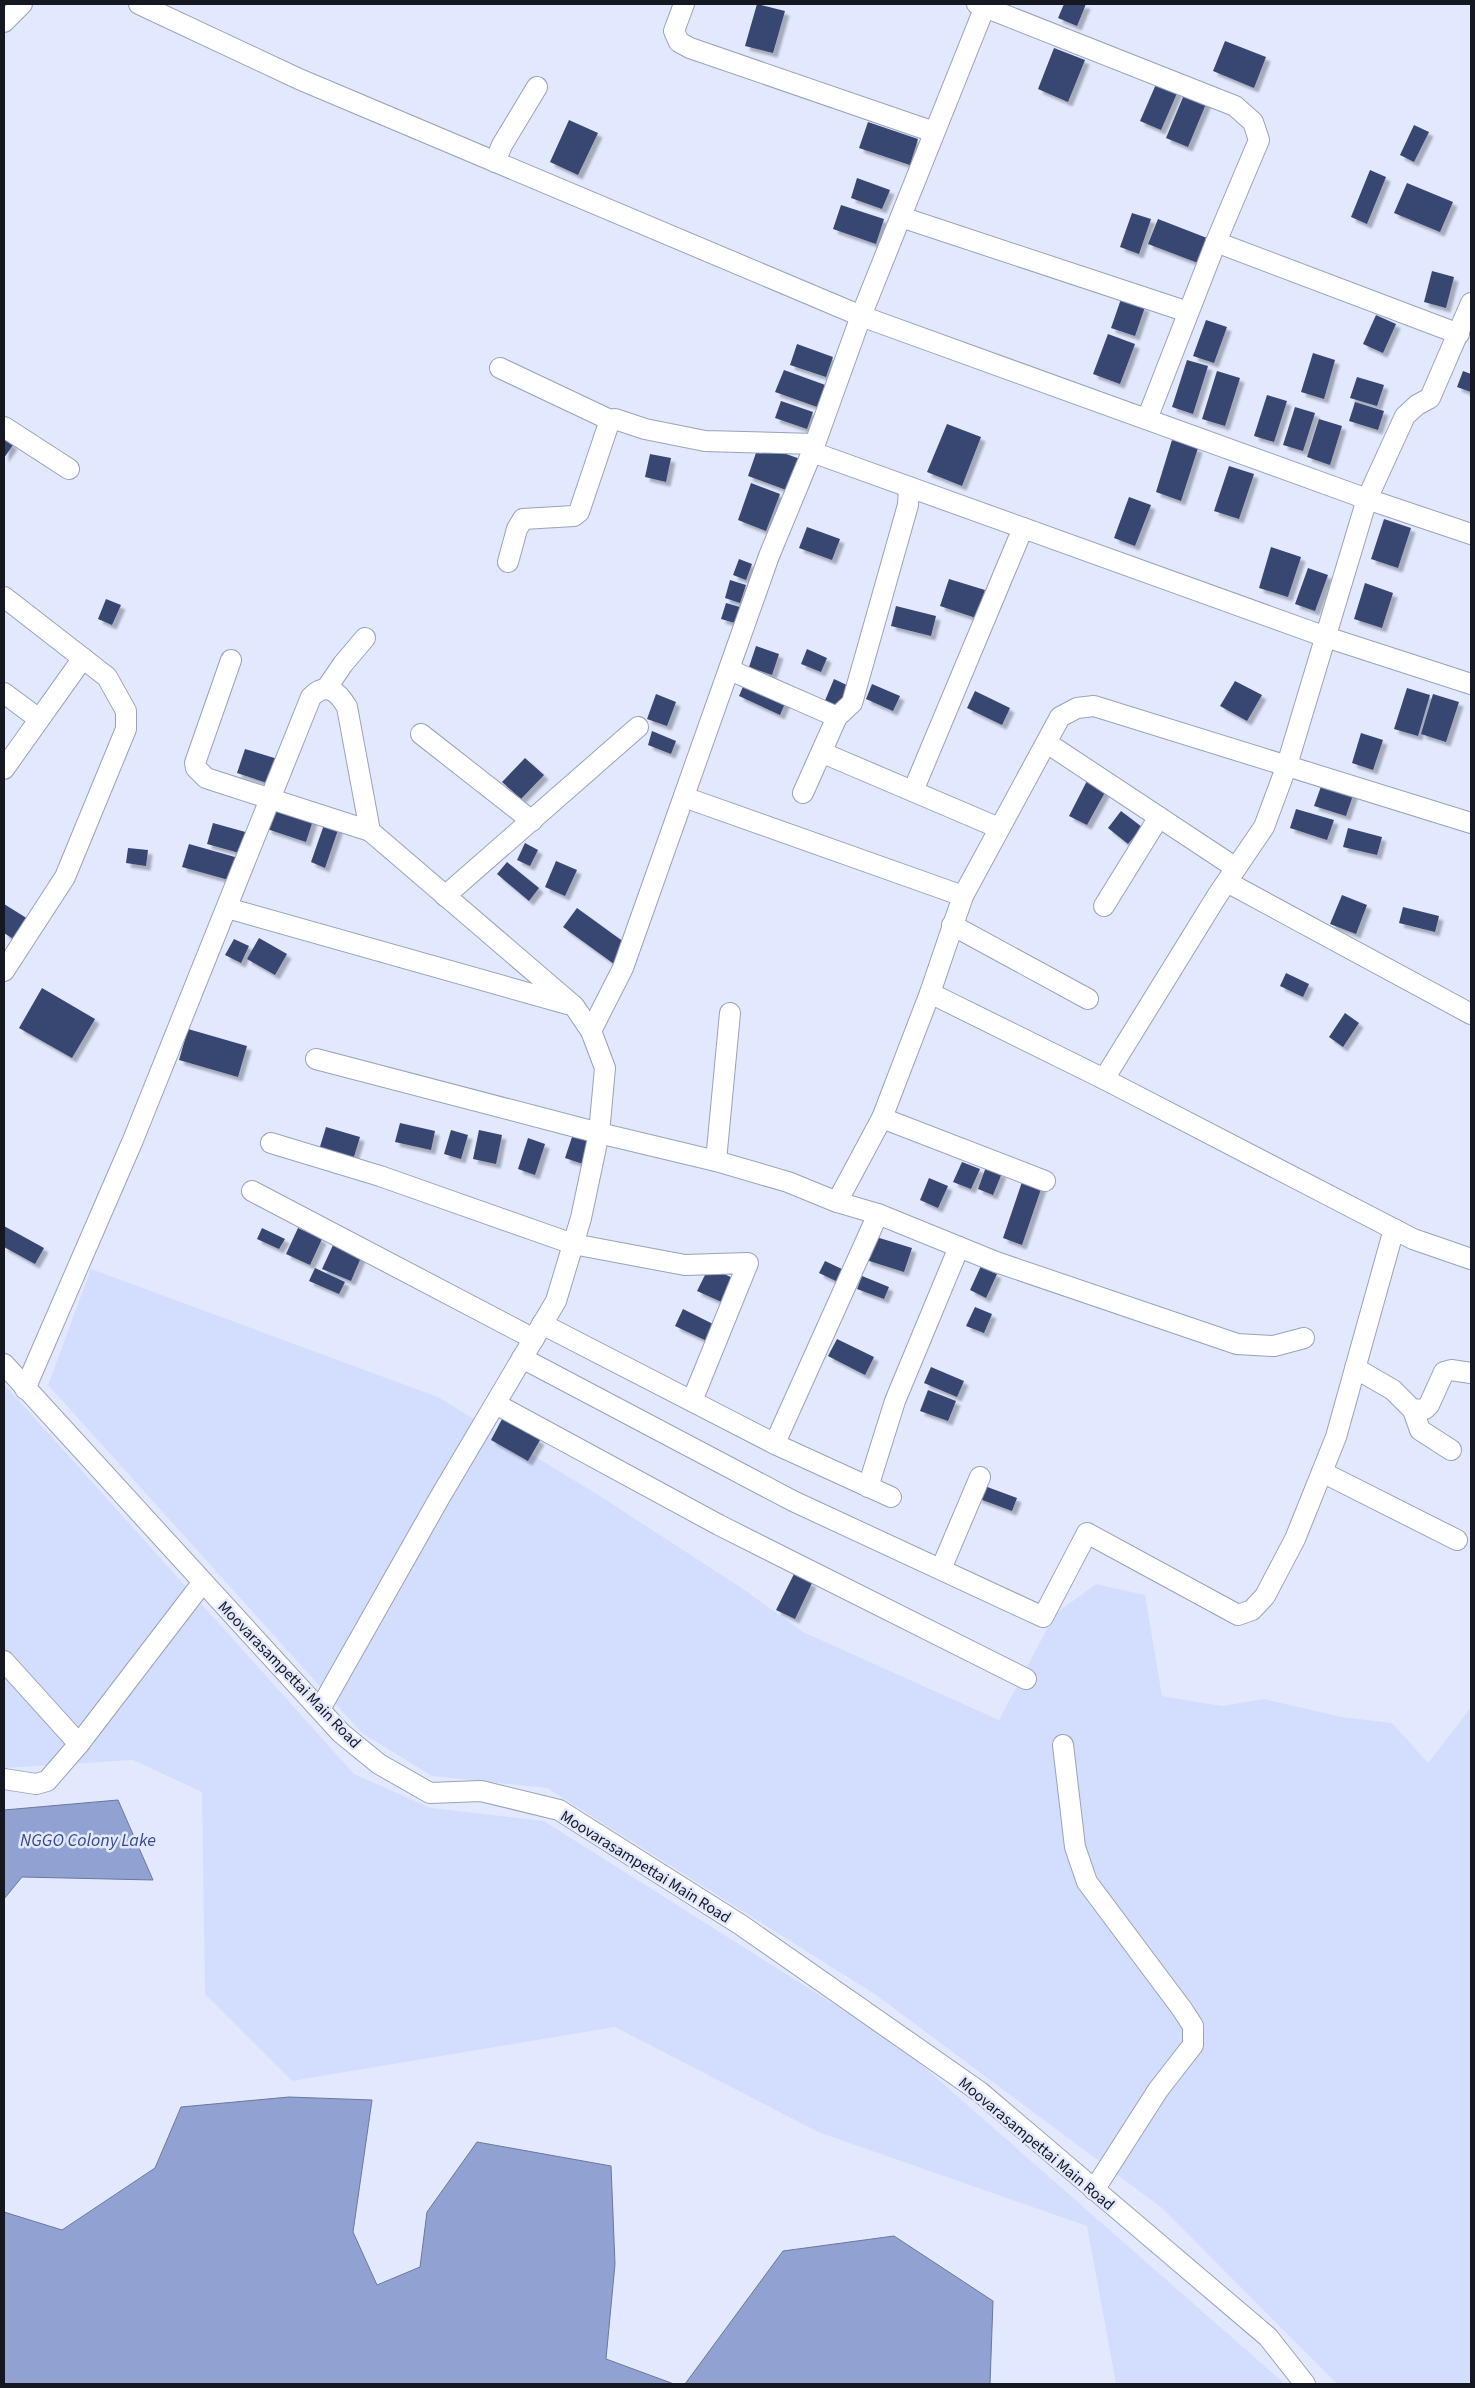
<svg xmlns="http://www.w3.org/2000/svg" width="1475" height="2388" viewBox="0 0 1475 2388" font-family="'Source Sans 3',sans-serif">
  <defs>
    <filter id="shadow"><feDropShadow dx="4.5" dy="4.5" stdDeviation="1" flood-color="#0004"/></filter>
  </defs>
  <rect width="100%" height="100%" fill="#e2e9fe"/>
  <g fill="#d3defe">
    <polygon points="91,1269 438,1397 603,1498 743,1589 803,1632 999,1720 1055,1614 1096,1584 1145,1595 1162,1696 1222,1706 1264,1699 1342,1717 1392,1723 1428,1763 1469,1710 1471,1710 1471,2384 1337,2384 1162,2208 876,1995 547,1788 432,1776 362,1733 48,1385"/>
    <polygon points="4,1384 354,1774 431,1808 544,1821 900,2046 1285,2384 1116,2384 1087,2226 818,2132 615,2027 292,2081 205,1994 202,1792 133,1760 4,1768"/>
  </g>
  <g fill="#90a1d2" stroke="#6b789d">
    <polygon points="118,1800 153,1880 22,1877 4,1899 4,1810"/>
    <polygon points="289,2097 372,2100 353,2232 377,2285 420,2267 427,2212 477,2142 611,2166 615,2264 606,2359 674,2384 4,2384 4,2212 62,2230 155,2168 181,2107"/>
    <polygon points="894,2236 993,2301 990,2384 685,2384 783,2251"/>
  </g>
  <g fill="#394671" filter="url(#shadow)">
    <polygon points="757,4 785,11 773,53 745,46"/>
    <polygon points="1064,4 1086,4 1077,26 1058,18"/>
    <polygon points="1225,41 1266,57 1254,88 1213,71"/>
    <polygon points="1054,48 1085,60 1068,102 1038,89"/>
    <polygon points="1157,82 1178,91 1161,130 1140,121"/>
    <polygon points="1186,90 1208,99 1188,147 1166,138"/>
    <polygon points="569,120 598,133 578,175 550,162"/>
    <polygon points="868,122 918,139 910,165 859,148"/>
    <polygon points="1414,125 1429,132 1414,162 1400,155"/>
    <polygon points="1370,170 1386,177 1367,224 1351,217"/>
    <polygon points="857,178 890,190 882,209 851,198"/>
    <polygon points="1407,183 1453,202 1440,232 1394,213"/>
    <polygon points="841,205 884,219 876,244 833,229"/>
    <polygon points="1132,213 1151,219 1139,254 1120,247"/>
    <polygon points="1158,219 1207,238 1198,263 1148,244"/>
    <polygon points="1432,271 1454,277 1446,308 1424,302"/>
    <polygon points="1121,299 1145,307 1135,336 1111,328"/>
    <polygon points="1376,315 1396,324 1383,353 1363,344"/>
    <polygon points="1206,320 1227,327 1214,363 1193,356"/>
    <polygon points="1108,334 1135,344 1120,384 1093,374"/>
    <polygon points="797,344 833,357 826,377 790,365"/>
    <polygon points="1313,353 1335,360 1324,399 1301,392"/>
    <polygon points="1187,360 1208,366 1193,414 1172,407"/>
    <polygon points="784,370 828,386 820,408 775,392"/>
    <polygon points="1217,371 1240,378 1225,426 1202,419"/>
    <polygon points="1463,371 1471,374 1471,392 1457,387"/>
    <polygon points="1357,377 1384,385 1377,406 1350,398"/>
    <polygon points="1267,395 1287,401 1274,442 1254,436"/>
    <polygon points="781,401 813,412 807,429 775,418"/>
    <polygon points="1355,402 1384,411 1378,430 1349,421"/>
    <polygon points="1295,407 1315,413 1303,451 1283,445"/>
    <polygon points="1319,419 1342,426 1330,465 1307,457"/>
    <polygon points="947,424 981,437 962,486 927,472"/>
    <polygon points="4,438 13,445 4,458"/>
    <polygon points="1172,440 1198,448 1181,501 1156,492"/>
    <polygon points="759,444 800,459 789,491 748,476"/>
    <polygon points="650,454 671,458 666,482 645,477"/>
    <polygon points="1229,466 1254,474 1239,519 1214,511"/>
    <polygon points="751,483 780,494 766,531 738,520"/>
    <polygon points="1129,497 1151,505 1135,546 1114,538"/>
    <polygon points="1384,519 1411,528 1398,568 1371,559"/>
    <polygon points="807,527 840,539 832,560 799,548"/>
    <polygon points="1271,547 1301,557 1288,597 1259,588"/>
    <polygon points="739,559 752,564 746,580 733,575"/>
    <polygon points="1308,568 1328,575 1315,611 1295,604"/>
    <polygon points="949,579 985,590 976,618 940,606"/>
    <polygon points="730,580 746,585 740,603 725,598"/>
    <polygon points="1365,583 1393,593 1382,628 1354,619"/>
    <polygon points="106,599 121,605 112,625 98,619"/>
    <polygon points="726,603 740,607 735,623 721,619"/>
    <polygon points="896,606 936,616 931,636 891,626"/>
    <polygon points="756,646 779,654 772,675 749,667"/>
    <polygon points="807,649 827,658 821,672 801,664"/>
    <polygon points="834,679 851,687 841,711 824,703"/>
    <polygon points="1235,681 1262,695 1247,721 1220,706"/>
    <polygon points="745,682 786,701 780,715 739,696"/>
    <polygon points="872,684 900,696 893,711 866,699"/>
    <polygon points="1407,688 1430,695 1418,736 1394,729"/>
    <polygon points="975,691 1010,708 1002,725 967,708"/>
    <polygon points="656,694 676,702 667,726 647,719"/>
    <polygon points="1433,694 1459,702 1446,742 1421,734"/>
    <polygon points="652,731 676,741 671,754 648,745"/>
    <polygon points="1361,733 1383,740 1373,770 1352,763"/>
    <polygon points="245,749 281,760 273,785 237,773"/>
    <polygon points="525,758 544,775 521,799 502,782"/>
    <polygon points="1090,775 1109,785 1087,825 1069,816"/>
    <polygon points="1323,781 1354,792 1346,816 1314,806"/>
    <polygon points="276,804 314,817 306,842 267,829"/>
    <polygon points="1296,809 1334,820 1327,840 1290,828"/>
    <polygon points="1121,811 1142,827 1128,844 1108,828"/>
    <polygon points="326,819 340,824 325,868 311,862"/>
    <polygon points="213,823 249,833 243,854 207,844"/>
    <polygon points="1348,828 1382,837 1377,855 1343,847"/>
    <polygon points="525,843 538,850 530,866 517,860"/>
    <polygon points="189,844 242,859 236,882 182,867"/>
    <polygon points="128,848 148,850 146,866 126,863"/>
    <polygon points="556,861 577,870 565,896 545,887"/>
    <polygon points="507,862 539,888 529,901 497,874"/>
    <polygon points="1342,895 1367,905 1356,934 1330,924"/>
    <polygon points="4,904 28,919 15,940 4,933"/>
    <polygon points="1403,907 1439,916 1435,932 1399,923"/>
    <polygon points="577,908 628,945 614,964 563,927"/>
    <polygon points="259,938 287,954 275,975 247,959"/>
    <polygon points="234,939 249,946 241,963 225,955"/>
    <polygon points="1286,973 1309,984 1303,997 1280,986"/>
    <polygon points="42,988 95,1019 72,1058 19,1028"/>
    <polygon points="1345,1013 1359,1023 1343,1047 1329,1037"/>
    <polygon points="188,1029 247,1046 238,1077 179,1060"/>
    <polygon points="400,1123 435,1131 431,1150 395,1142"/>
    <polygon points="326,1127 360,1137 353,1160 319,1150"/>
    <polygon points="451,1130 468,1135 461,1159 444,1154"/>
    <polygon points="479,1130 502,1135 496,1164 473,1159"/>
    <polygon points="573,1134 590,1139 583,1164 565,1158"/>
    <polygon points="528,1138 545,1144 535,1175 518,1169"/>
    <polygon points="962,1162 980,1169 971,1189 953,1182"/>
    <polygon points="986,1167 1002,1173 993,1195 978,1189"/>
    <polygon points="929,1178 948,1186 938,1208 920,1200"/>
    <polygon points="1023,1179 1042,1186 1022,1245 1003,1238"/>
    <polygon points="4,1226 44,1248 35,1264 4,1247"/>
    <polygon points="262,1228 285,1239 279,1249 257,1239"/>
    <polygon points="298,1228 322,1239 310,1265 286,1254"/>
    <polygon points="873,1236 912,1248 904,1272 866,1260"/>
    <polygon points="334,1243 362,1255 351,1281 322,1269"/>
    <polygon points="825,1261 844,1270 838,1282 819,1273"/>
    <polygon points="981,1266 997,1274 986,1298 970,1290"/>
    <polygon points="709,1267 737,1280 726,1304 697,1291"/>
    <polygon points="315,1268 345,1282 339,1294 309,1281"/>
    <polygon points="862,1276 889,1287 884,1299 857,1289"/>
    <polygon points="975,1307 992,1314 984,1333 966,1326"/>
    <polygon points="683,1309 717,1326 709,1342 675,1326"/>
    <polygon points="837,1339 874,1357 865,1375 828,1356"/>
    <polygon points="931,1367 964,1381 957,1397 924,1383"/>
    <polygon points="928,1390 956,1401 948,1421 920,1411"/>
    <polygon points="502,1419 540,1440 528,1461 491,1440"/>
    <polygon points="982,1485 1017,1498 1012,1511 977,1498"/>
    <polygon points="794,1574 812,1583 795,1619 776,1610"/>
  </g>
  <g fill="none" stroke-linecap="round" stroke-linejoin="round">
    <defs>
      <g id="minor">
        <polyline points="139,4 299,79 861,316 1367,499 1471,534"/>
        <polyline points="684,4 674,31 679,42 690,48 934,132"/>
        <polyline points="977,4 1235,106 1253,122 1259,140 1216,242 1147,419"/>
        <polyline points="4,22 22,4"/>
        <polyline points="495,162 502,145 537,87"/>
        <polyline points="901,217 1188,312"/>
        <polyline points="1216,242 1459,334"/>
        <polyline points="500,368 610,420"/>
        <polyline points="4,427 69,469"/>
        <polyline points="812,452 1326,637 1471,684"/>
        <polyline points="508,562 517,529 523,519 574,516 579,512 610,420 615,419 645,429 705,441 814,444"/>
        <polyline points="4,597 107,677 126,711 126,729 65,877 4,971"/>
        <polyline points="231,660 195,763 196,768 206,778 370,831"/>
        <polyline points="730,670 837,717 852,703 908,505 909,487"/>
        <polyline points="326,689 343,664 365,638"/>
        <polyline points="4,693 39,719"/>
        <polyline points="421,734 532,821"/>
        <polyline points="1047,743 1236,868"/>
        <polyline points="823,753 999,828"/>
        <polyline points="4,769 83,658"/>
        <polyline points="913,791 1023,528"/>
        <polyline points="803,793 837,717"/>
        <polyline points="684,797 963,896"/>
        <polyline points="1227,882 1471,1014"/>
        <polyline points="445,896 638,727"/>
        <polyline points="1104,906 1159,817"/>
        <polyline points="227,908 567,1004"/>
        <polyline points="952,925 1088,999"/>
        <polyline points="930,993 1104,1079 1413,1239 1471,1259"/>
        <polyline points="591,1031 623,968 769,556 812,452 861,316 986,4"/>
        <polyline points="316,1059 599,1133 716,1161 788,1182 837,1202 878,1214 996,1262 1237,1344 1274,1346 1304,1338"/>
        <polyline points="1104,1079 1217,896 1264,827 1287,765 1367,499 1405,416 1417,405 1430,398 1471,303"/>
        <polyline points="882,1118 1045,1181"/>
        <polyline points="271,1143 380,1176 573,1244 685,1265 748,1263 692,1401"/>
        <polyline points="716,1161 730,1013"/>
        <polyline points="252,1191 534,1339"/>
        <polyline points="837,1202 882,1118 930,993 963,896 1060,717 1077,708 1094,706 1471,823"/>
        <polyline points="542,1324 777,1445 891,1497"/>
        <polyline points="522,1358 793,1501 1043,1617 1087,1533 1238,1615 1252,1610 1265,1596 1295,1539 1336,1437 1394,1229"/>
        <polyline points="4,1364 341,1733 379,1764 430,1793 481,1791 559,1810 741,1925 980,2092 1268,2337 1305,2384"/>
        <polyline points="1355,1368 1393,1390 1413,1410 1420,1430 1451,1450"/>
        <path d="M25,1389l108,-249 178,-443c16,-16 27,-5 36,10l23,124 204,175 17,25 14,37 -6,65 -18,85 -25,83 -116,196 -120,212"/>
        <polyline points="496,1404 719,1525 1026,1679"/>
        <polyline points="1413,1410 1425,1409 1429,1405 1444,1372 1451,1370 1471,1373"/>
        <polyline points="775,1443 878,1214"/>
        <polyline points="1322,1472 1457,1540"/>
        <polyline points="868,1487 895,1401 959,1247"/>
        <polyline points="941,1569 980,1477"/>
        <polyline points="4,1661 79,1744"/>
        <polyline points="1063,1745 1075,1847 1087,1882 1182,2009 1193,2026 1193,2045 1158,2090 1094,2190"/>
        <polyline points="4,1779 36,1784 47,1781 79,1744 203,1582"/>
      </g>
    </defs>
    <use href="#minor" stroke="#9aa2ba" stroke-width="22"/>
    <use href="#minor" stroke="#fff" stroke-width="20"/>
  </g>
  <g text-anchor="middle" stroke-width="5" stroke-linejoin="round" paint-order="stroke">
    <g font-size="16" fill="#151821" stroke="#e2e9fe">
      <text transform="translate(290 1674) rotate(46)" y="6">Moovarasampettai Main Road</text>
      <text transform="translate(646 1866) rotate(32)" y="6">Moovarasampettai Main Road</text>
      <text transform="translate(1037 2143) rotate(40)" y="6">Moovarasampettai Main Road</text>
    </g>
    <g font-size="18" font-style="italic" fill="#3a4a89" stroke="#e2e9fe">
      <text x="88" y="1846">NGGO Colony Lake</text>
    </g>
  </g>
  <rect width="1475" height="2388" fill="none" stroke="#151821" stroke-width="10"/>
</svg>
